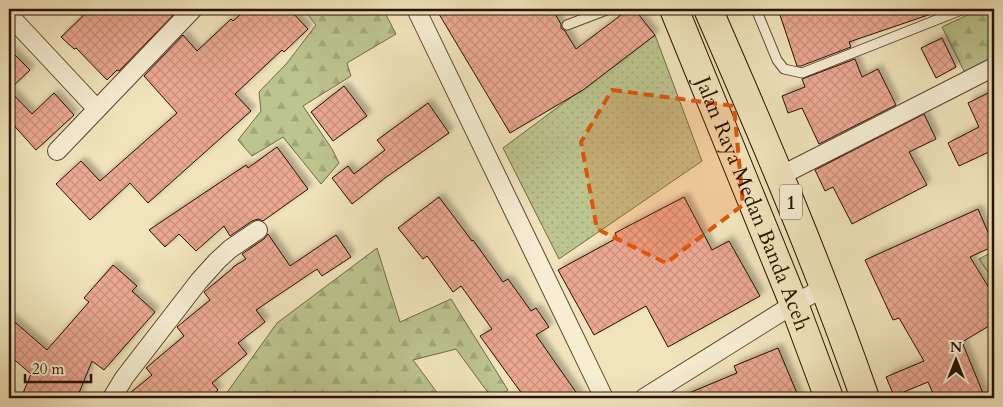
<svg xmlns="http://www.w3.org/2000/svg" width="1003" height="407" viewBox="0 0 1003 407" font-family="Cardo,serif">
  <defs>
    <pattern id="grass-dots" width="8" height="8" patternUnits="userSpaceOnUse" patternTransform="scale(1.25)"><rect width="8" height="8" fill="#bcc48f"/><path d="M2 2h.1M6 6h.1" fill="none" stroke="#a2a77a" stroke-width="1.8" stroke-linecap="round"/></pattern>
    <pattern id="forest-firs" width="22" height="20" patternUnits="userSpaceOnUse" patternTransform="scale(1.25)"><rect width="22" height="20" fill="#bcc48f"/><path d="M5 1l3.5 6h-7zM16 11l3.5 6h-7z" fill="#a2a77a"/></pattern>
    <pattern id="building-cross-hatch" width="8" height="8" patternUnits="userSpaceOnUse" patternTransform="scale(1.25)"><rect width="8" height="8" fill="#eaa792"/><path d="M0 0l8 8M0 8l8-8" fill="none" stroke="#c98f7c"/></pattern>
    <filter id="shadow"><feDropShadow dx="4.5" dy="-4.5" stdDeviation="2.5" flood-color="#0004"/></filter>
  </defs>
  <rect width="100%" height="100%" fill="#f1e4bc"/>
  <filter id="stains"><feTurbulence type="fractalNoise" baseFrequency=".004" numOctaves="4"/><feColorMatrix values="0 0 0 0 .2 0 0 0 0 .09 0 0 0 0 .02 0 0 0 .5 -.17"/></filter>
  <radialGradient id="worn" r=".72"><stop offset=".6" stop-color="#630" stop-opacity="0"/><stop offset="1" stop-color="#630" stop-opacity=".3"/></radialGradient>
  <polygon fill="url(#grass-dots)" stroke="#726a48" points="655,35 702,161 559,259 503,148"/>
  <g fill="url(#forest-firs)" stroke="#726a48">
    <polygon points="303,9 383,9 396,34 347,63 351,76 303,106 332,149 339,163 321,184 283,137 252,156 238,140 261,111 259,92 287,63 316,25"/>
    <polygon points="980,9 994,9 994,60 966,75 942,27"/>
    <polygon points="377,248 400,322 451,299 508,390 496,398 492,398 456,349 413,360 441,398 223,398 277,323"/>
    <polygon points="994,251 994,281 979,259"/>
  </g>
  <g fill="url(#building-cross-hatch)" stroke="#281001" filter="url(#shadow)">
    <polygon points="90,9 179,9 119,71 117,70 107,80 76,48 74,49 61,37"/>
    <polygon points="247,9 289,9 308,29 284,52 282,50 235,94 251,111 148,203 130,183 90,220 56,184 81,161 100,181 177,113 144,76 183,35 197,51 231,19 233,21"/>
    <polygon points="436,9 552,9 561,24 561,28 565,31 576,49 629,9 634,9 655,35 583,90 510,133"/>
    <polygon points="778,9 937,9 937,12 849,42 851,47 801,66 797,66"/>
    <polygon points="942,38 956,67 936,78 921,48"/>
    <polygon points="9,49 30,70 9,90 32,114 54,93 74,115 36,150 9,120"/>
    <polygon points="855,59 862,77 878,69 896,105 819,144 802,108 788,113 782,96 805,87 802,79"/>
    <polygon points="344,86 367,116 333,141 311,112"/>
    <polygon points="994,90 994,158 991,151 959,166 948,143 979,127 968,103"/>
    <polygon points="428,103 449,133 385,178 352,204 332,178 348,166 354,174 385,150 377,140"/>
    <polygon points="924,114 936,139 909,152 927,185 852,224 833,187 825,191 815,170"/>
    <polygon points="277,147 308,189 263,221 258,219 252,221 230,236 224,226 196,251 179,234 165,247 149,230 246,165 248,168"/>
    <polygon points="439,197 472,241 473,240 503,282 508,279 531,311 536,308 549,327 536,335 580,398 525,398 480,336 492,329 461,286 453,292 427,256 423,259 398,228"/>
    <polygon points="684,197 712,250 729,241 760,296 668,347 646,306 594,335 558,270 617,238 615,233"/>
    <polygon points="978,209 994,246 970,257 994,296 994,323 962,342 985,398 935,398 928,382 894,396 886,377 924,361 899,318 893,320 865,260"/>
    <polygon points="268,234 290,266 336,235 351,257 322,276 317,269 256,310 265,322 238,343 247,354 212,383 218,390 209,398 124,398 152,375 146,368 184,336 177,327 210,300 204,292 233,268 233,267 246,259 242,254 264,239"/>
    <polygon points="113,265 137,286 132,291 155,312 104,370 92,361 77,398 21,398 31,374 9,355 9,317 47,350 89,302 84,298"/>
    <polygon points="778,348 799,398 677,398 737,373 734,366"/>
  </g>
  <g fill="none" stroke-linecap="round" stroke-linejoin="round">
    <defs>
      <g id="lane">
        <polyline points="756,9 777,60 784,69 802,73 964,9"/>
        <polyline points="567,25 609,9"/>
      </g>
      <g id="street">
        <polyline points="416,9 604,398"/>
        <polyline points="9,15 96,108"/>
        <polyline points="57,151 193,9"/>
        <polyline points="780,176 994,67"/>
        <polyline points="112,398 124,378 199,281 217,261 230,249 258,230"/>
        <polyline points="644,398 794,304 825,287"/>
      </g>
      <g id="highway">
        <path id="s1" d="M674,9l120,295 35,94"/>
        <path d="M708,9c56,128 111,257 157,389"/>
      </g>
    </defs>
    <use href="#lane" stroke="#5a4530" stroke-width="11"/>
    <use href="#street" stroke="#5a4530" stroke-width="20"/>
    <use href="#highway" stroke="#281001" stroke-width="30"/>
    <use href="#lane" stroke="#f6edd3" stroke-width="9"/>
    <use href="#street" stroke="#f6edd3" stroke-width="18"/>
    <use href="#highway" stroke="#f1e4bc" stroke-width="28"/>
  </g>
  <path fill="#de550b" fill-opacity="0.2" stroke="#de550b" stroke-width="4" stroke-dasharray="10 6" stroke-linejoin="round" d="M612,90l122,16 9,99 -77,58 -69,-34 -16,-87z"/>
  <g text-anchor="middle" stroke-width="4.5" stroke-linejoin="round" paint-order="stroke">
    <rect fill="#f6edd3" stroke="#665240" stroke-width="1" x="780" y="184.5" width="22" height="35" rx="4"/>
    <g font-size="20" font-weight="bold" fill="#281001">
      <text x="791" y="209">1</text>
    </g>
    <g font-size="21" fill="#281001" stroke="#f6edd3">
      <text dy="7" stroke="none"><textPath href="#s1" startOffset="210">Jalan Raya Medan Banda Aceh</textPath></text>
    </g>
  </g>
  <rect width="1003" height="407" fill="none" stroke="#f1e4bc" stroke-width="30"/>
  <rect x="10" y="10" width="983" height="387" fill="none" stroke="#281001" stroke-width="2.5"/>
  <rect x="15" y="15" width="973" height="377" fill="none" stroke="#281001"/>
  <g transform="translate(956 360)" stroke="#f6edd3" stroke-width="4" paint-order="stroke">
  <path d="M0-4L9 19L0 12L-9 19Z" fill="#281001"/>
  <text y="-8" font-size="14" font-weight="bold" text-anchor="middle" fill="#281001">N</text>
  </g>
  <path d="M25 374v8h66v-8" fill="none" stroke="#281001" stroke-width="2.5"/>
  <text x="32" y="374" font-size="15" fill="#281001" stroke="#f6edd3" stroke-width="4" paint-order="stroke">20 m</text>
  <rect width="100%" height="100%" filter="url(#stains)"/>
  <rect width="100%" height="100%" fill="url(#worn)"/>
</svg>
